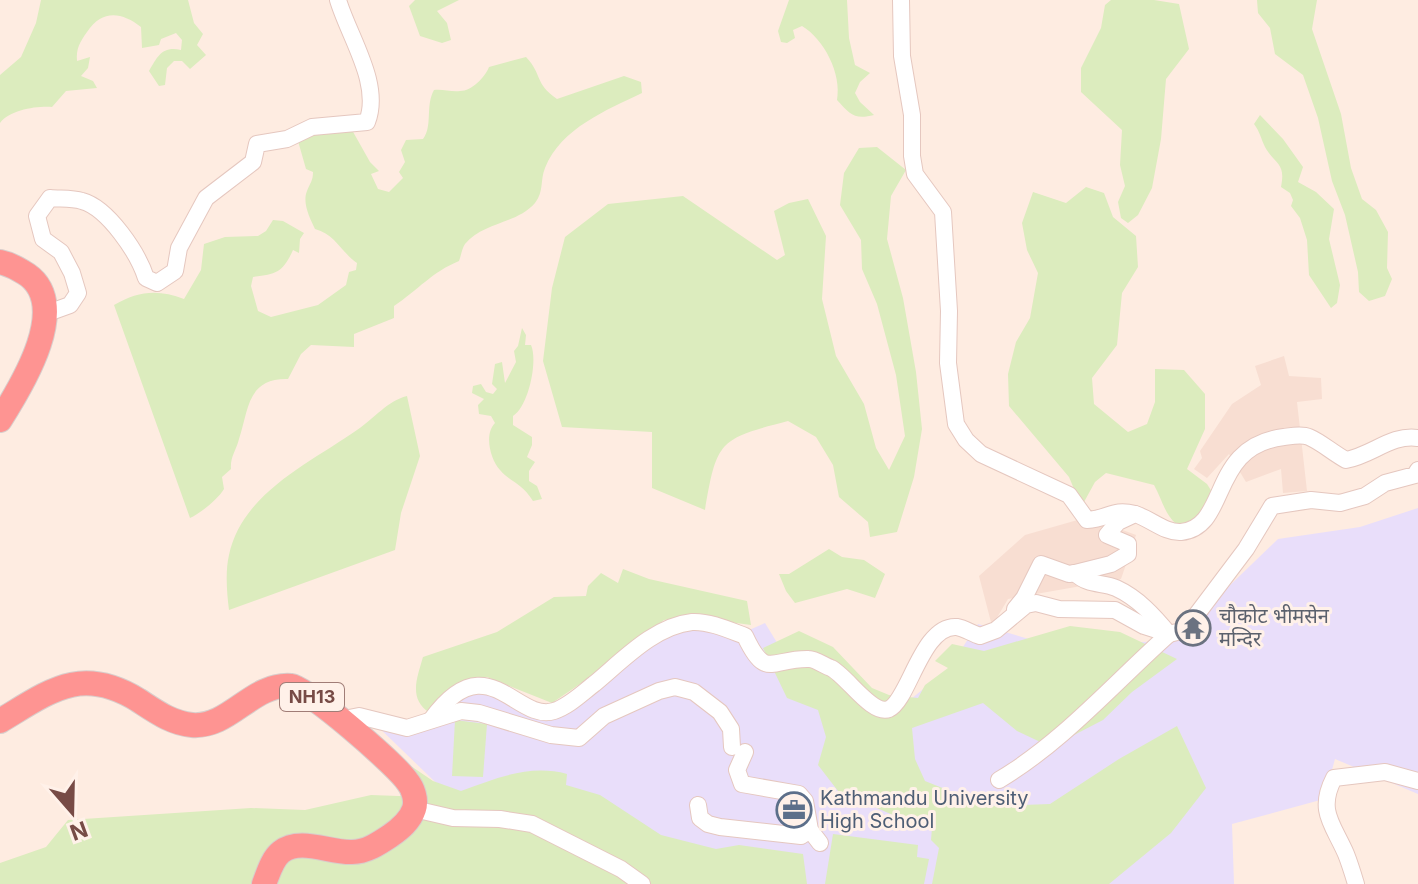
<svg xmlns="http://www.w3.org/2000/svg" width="1418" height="884" viewBox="0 0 1418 884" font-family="Inter,'Noto Sans Devanagari',sans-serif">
  <rect width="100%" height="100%" fill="#feece1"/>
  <g fill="#f8ded2">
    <polygon points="1284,356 1289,376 1321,378 1322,399 1297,402 1307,491 1283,493 1281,469 1246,482 1229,454 1207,478 1194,469 1202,458 1200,451 1232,404 1261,385 1255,366"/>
    <polygon points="1088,517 1136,535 1121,579 1008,599 992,626 979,576 1025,535"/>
  </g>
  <polygon fill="#e9defa" points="1418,508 1418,794 1335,759 1324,799 1232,824 1234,884 664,884 461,807 370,719 418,724 481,686 559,709 677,623 747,631 765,623 795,672 895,712 949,668 978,624 1049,645 1172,641 1278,539 1360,527"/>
  <g fill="#dcecbe">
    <path d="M41,0h147l6,23 9,11 -6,11 9,10 -16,14 -8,-8h-8l-7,7 -2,17 -6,1 -10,-15c9,-15 13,-25 32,-21l1,-10 -6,-7 -15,6 -2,6 -17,3 -1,-21c-19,-15 -39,-18 -54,5 -7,10 -11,16 -10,29l13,-4 -2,11 -7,8 12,5 4,7 -31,3 -14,16c-17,-1 -42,3 -52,16v-48l21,-18 15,-34z"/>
    <polygon points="415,0 459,0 437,11 447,23 451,40 442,43 420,36 409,6"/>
    <path d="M789,0h58l2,38 6,27 15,8 -10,9 -5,11 5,9 14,13c-20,5 -24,-1 -37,-15 5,-26 -13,-61 -35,-74l-9,4 2,8 -8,5 -6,-1 -3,-11z"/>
    <polygon points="1111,0 1154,0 1179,4 1189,49 1166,79 1161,139 1152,188 1138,215 1128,223 1121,218 1118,202 1125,186 1120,165 1122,130 1081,92 1081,68 1101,28 1105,5"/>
    <polygon points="1257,0 1317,0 1312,29 1341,114 1351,168 1362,199 1376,210 1388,232 1387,268 1392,279 1385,296 1369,301 1359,292 1358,272 1345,215 1332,181 1318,118 1303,75 1275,54 1270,28 1258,13"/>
    <path d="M526,57c17,18 8,26 31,42l67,-23 17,6 1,11c-35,17 -81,35 -97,75 -5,12 -1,24 -10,35 -18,21 -52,19 -70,41 -3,4 -4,12 -6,17 -27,11 -41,29 -65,45v12l-40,16v13l-43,-2 -10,9 -13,25c-41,-1 -39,30 -49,60 -3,12 -9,18 -8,30l-9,8 2,12c-6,10 -23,24 -34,29l-76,-213c24,-14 44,-16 70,-6l17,-29 3,-26 21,-7 33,-1 8,-5 7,-11 10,1 21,12 -4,6 -1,14 -6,-3c-10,22 -16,24 -40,27l-2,9 7,25 13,6 47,-12 28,-20 3,-13 7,-2 1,-7c-16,-11 -22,-29 -42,-34 -5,-11 -13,-26 -8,-38 3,-8 6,-10 6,-19l-7,-3 -8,-28 15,-8 39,-3 18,32 9,9 -8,3 7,15 11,3 14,-14 -4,-6 6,-10 -4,-12 5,-10 17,-1c10,-13 2,-33 11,-49 9,-1 17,2 26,1 12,0 25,-14 29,-24z"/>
    <path d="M1260,115l23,24 20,28 -5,15 18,10 18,17 -5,30 11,46 -3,18 -6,5 -22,-33 -2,-35 -7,-22 -9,-12 2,-6 -3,-7 -9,-6c5,-25 -6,-22 -16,-40 -4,-8 -5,-15 -11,-23z"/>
    <path d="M877,147l29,23 -15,26 -4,43 16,59 13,74 6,57 -8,48 -17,55 -27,5 -2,-15 -29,-25 -6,-32 -17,-28 -28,-16c-69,18 -71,19 -83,89l-53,-22v-56l-90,-5 -19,-66 9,-73 13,-51 43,-33 75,-8 94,64 8,-5 -11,-44 15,-8 19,-4 18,37 -4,63 14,57 28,48 12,44 13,22 16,-34 -9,-61 -19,-71 -15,-35 -1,-29 -21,-35 4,-32 15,-25z"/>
    <path d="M1086,187l18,6 9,24 23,19 2,31 -16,26 -5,52 -25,33 2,26 34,28 19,-8 8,-22v-33l29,1 21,24v35l-18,40 20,15 5,8 -14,31 -22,1c-12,-11 -14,-25 -22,-39l-48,-12 -11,9 -11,20 -7,-6 -8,-19 -60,-71 -1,-32 8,-32 14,-24 8,-45 -11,-23 -5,-27 11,-31 33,11z"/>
    <path d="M522,328l4,7 -1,10h6c7,15 -2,61 -18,71v9l19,12v8l-5,12 8,5 -6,9v10l8,5 5,13 -9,2c-11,-18 -23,-19 -33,-31 -10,-11 -16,-36 -5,-47l-4,-7 -12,-2 -1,-9 6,-6 -12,-6 1,-7 8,-2 5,8 7,2 4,-5 -5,-5 3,-20 7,-2 3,21 11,-21 -2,-11 4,-5z"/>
    <path d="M407,396l13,60 -19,57 -6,37 -166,60c-2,-16 -4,-38 0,-55 13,-62 81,-92 128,-125 18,-12 30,-29 50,-34z"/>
    <polygon points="829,549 842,557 864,560 885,574 875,598 847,589 795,603 786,591 779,574 789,574"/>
    <path d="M623,569l26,10 98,22 4,24 -59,-8 -28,3 -62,49 -50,34 -65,-26 -20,8 -37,28c-22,-14 -13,-35 -7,-56l74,-25 57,-35 32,-1 2,-10 13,-13 17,10z"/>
    <polygon points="1070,626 1120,632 1177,659 1132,692 1103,720 1051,747 1017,731 983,703 912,728 915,759 925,781 950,791 972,803 996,806 1050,804 1119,759 1177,726 1206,788 1171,833 1109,884 932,884 939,848 931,840 932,828 918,826 838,791 818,765 826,737 818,710 787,698 763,648 799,631 833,647 872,688 889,695 918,698 925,685 948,668 935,661 952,644 984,651"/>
    <polygon points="455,720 487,724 483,777 452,776"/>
    <path d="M383,747l50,34 28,10c35,-13 69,-27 106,-17l-1,11 34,10 61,40 55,14 23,-4 64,9 4,30h-807v-21l46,-16 22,-27 183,-12 54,2 66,-15 55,2z"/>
    <polygon points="833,834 918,845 917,857 929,859 924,884 825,884"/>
  </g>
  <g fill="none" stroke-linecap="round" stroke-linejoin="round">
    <defs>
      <g id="minor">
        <path d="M901,0l1,56 10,59v41l3,18 28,38 6,99 -1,52 8,61 10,16 15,14 88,41 18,25c22,-1 25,-12 48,-6"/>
        <path d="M45,314l25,-9 8,-12 -6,-20 -11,-21 -18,-13 -6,-23 13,-18c10,1 22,0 32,3 26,7 56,52 64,77l11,5 18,-12 4,-23 27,-50 47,-36 4,-18 30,-5 25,-12 55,-5c15,-38 -18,-85 -29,-122"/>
        <path d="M1015,609l9,-11 17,-34 28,10 6,-1 36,-9 17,-10v-10l-21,-9 11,-13 17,-8c16,5 30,19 46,18 49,-5 27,-86 103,-95 8,-1 18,-3 25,0 12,5 24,16 37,23 27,-5 45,-26 72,-22"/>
        <polyline points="339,720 359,716 407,728 461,711 479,713 551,735 579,738 604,716 659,691 675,687 694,692 720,712 731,729 732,747"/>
        <path d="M431,720c56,-78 85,3 123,-9 15,-5 27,-17 40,-27 28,-23 60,-58 98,-62 17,-1 37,8 53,14 21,45 26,22 64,23 6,0 16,7 22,9 16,8 41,48 58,41 20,-9 33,-85 68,-82 7,1 16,7 23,9l16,-6 30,-25 10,-2 23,6 56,1 29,16 25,8 16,-4 61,-81 26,-43 39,-6 29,3 25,-7 20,-13 30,-8 3,-5"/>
        <polyline points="745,752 737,770 742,784 799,794 805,801 810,830 820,843"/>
        <path d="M999,780c64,-38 115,-97 170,-146 -15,-18 -31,-36 -53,-46 -14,-6 -28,-2 -41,-15"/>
        <polyline points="698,805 700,818 708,824 720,827 801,836 810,830"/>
        <polyline points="414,809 453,818 500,819 532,824 621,869 642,884"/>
        <path d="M1356,884c-3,-10 -6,-20 -10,-30 -13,-30 -29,-43 -12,-76l51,-6 33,9"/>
      </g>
      <g id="highway">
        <path d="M0,262c9,2 15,5 23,10 52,29 -2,115 -23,148"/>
        <path d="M0,721c50,-30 81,-56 138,-21 17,11 33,23 54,25 38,3 60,-42 99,-39 17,2 104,78 116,95 6,7 10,19 7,28 -4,12 -14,20 -24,27 -12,8 -24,16 -38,16 -22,1 -52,-15 -71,0 -9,7 -13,22 -17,32"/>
      </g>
    </defs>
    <use href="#minor" stroke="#e5c7bf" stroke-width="18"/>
    <use href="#highway" stroke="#d9cdcb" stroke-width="26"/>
    <use href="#minor" stroke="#fff" stroke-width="16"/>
    <use href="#highway" stroke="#fe9492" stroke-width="24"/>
  </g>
  <defs>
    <symbol id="temple-ring" viewBox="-11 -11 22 22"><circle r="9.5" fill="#fff1e9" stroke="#6b7280" stroke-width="1.5"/><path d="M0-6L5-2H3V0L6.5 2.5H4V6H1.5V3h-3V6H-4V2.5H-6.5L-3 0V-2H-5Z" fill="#6b7280"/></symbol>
    <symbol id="office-ring" viewBox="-11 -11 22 22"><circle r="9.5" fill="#fff1e9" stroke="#5c6f8a" stroke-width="1.5"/><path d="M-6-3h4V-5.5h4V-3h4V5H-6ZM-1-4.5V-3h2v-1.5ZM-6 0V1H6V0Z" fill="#5c6f8a"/></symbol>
  </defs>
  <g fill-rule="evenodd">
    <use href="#temple-ring" x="1173" y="608" width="40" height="40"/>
    <use href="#office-ring" x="774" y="790" width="40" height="40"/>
  </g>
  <g text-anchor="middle" stroke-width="6" stroke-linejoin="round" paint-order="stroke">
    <rect fill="#fff1e9" stroke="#a07d77" stroke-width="2" x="280" y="683" width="64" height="28" rx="6"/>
    <g font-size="18" font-weight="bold" fill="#774b46">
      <text x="312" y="703">NH13</text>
    </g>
    <g font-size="20" fill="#5b616d" stroke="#fff1e9" text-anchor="start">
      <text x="1219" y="623">चौकोट भीमसेन<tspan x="1219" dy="23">मन्दिर</tspan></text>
    </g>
    <g font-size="20" fill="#4e5e75" stroke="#fff1e9" text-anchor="start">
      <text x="820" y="805">Kathmandu University<tspan x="820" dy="23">High School</tspan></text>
    </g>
  </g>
  <g transform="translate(72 812) rotate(160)" stroke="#fff1e9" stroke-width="6" paint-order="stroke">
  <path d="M0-6L14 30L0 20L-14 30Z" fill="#774b46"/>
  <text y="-12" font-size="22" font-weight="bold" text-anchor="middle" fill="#774b46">N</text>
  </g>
</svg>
